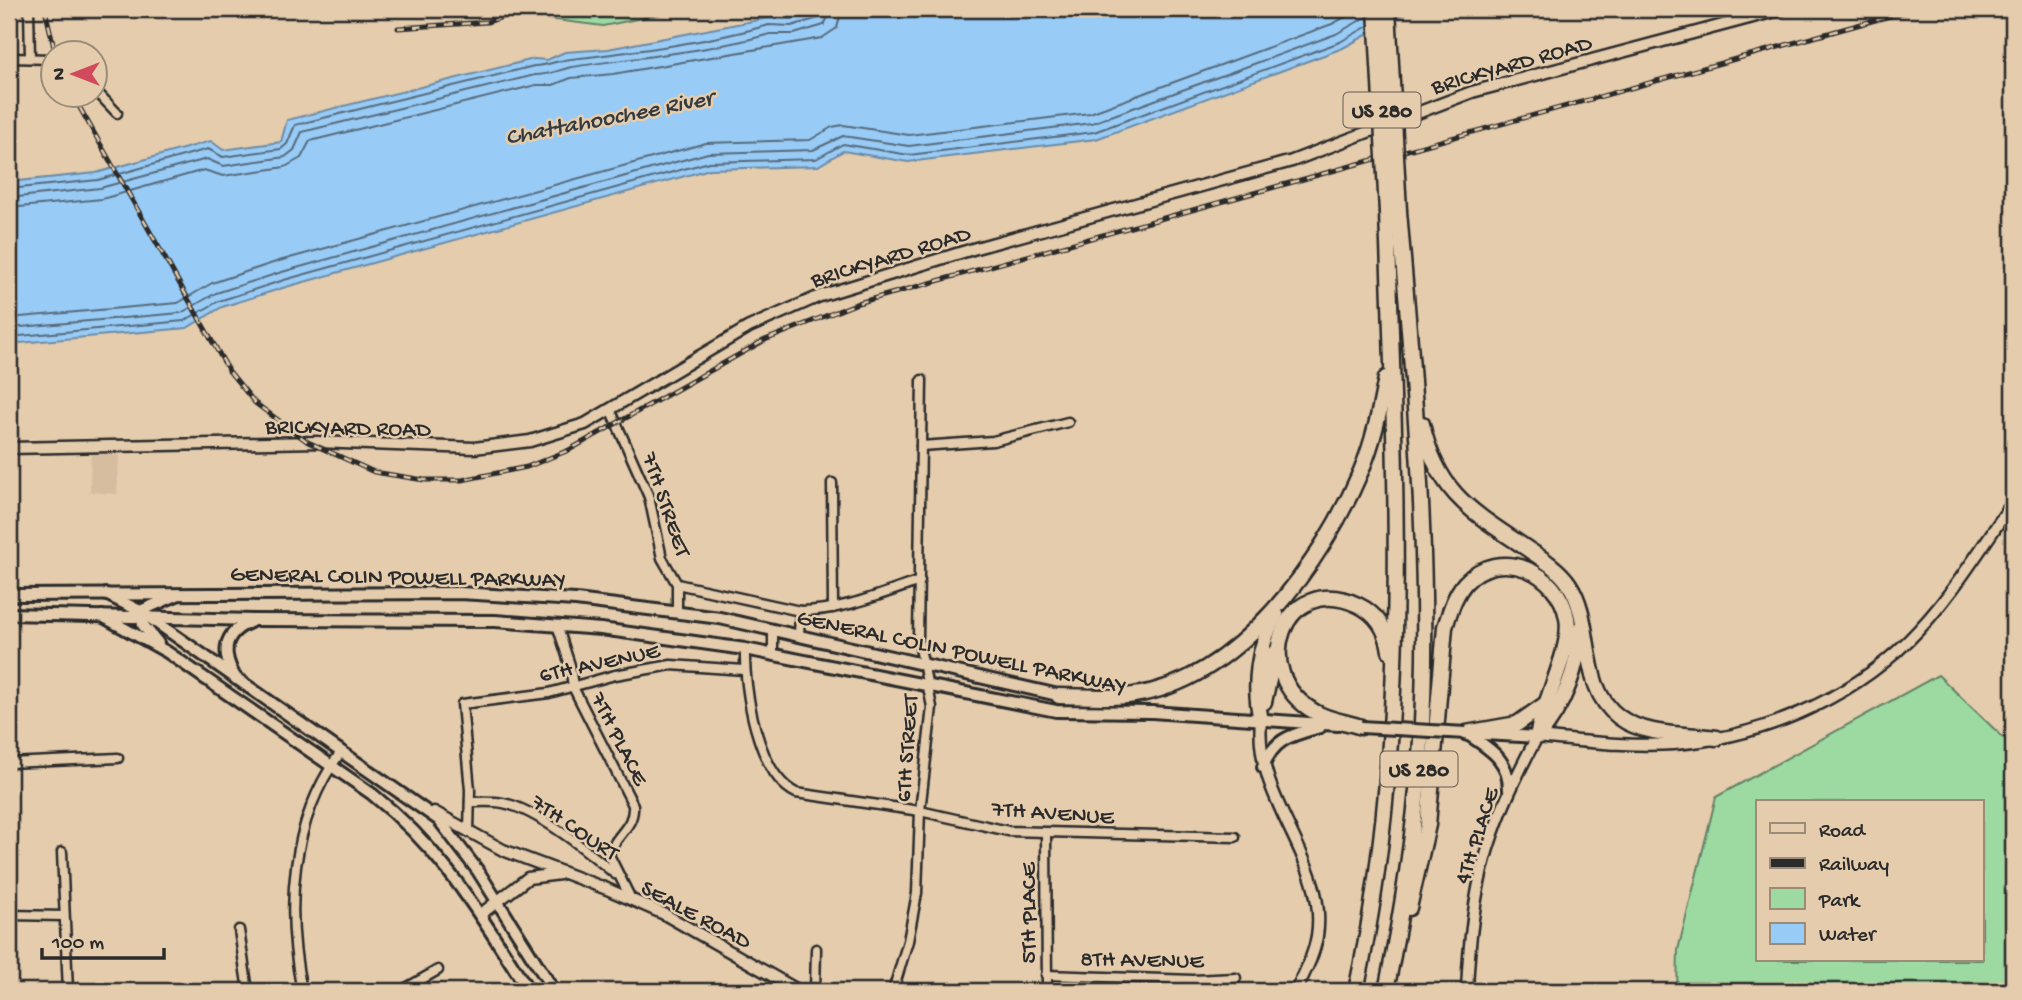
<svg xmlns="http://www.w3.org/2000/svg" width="2022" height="1000" viewBox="0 0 2022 1000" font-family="'Gochi Hand',sans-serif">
  <rect width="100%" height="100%" fill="#e4ccad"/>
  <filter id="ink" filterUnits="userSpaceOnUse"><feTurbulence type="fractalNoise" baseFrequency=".0143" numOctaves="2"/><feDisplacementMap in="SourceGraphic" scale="14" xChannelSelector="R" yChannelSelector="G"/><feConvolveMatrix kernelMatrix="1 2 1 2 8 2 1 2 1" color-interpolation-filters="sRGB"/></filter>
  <g filter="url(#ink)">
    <polygon fill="#d6bd9f" points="91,452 119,453 117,494 90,492"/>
    <g fill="#9cdaa2" stroke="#648266" stroke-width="2" fill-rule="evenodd">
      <polygon points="492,9 686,9 603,26 492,12"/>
      <path d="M1938,675l75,72v244h-336l1,-41 38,-153zM1758,802h224v158h-224z"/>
    </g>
    <polygon fill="#98cbf6" stroke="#6c8ba5" stroke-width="2" points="828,9 1414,9 1343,48 1096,139 908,162 843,151 818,166 710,169 286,287 222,307 187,328 9,344 9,182 96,173 211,141 223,150 281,142 287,120 534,59 547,60 565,52 608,49 768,18 791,19"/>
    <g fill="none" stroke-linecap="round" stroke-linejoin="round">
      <g stroke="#576b7c" stroke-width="2">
        <path d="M9,189l89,-9 110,-31 15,8 58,-8 6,-5 8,-19 239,-59c14,0 23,-6 37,-7 66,-8 134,-16 198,-34l22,1 28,-8 4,-9"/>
        <path d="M9,198l91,-10 107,-29 16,7 62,-9 9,-7 8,-18 233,-57c14,0 23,-5 37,-8 66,-10 134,-15 198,-33h24l30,-9 8,-16"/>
        <polyline points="9,208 102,199 204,170 223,176 285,167 301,158 310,141 536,85 553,85 571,78 613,74 822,38 837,28 842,9"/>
        <polyline points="9,318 178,303 212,283 279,261 706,143 810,140 832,127 843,125 909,135 1090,113 1332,24 1360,9"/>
        <polyline points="9,328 181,313 216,293 282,272 708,153 813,150 843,136 909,146 1092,123 1336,34 1368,16"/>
        <polyline points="9,337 184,321 219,301 284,280 709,162 816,159 843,144 909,155 1094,132 1340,42 1368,26"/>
      </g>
      <defs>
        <g id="minor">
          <polyline points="29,9 30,58"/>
          <polyline points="9,58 52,59"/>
          <polyline points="94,89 117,113"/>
          <polyline points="611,411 649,497 662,558 677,584 677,612"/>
          <polyline points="921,446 993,441 1068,422"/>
          <polyline points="832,483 833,608"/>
          <path d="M677,584l123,27c42,0 81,-17 120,-30"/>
          <path d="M557,625l13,40 3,22 60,118c2,23 -20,31 -24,50l22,44"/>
          <polyline points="799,636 800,611"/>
          <path d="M745,649c-1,40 12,125 51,144l124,18 88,20 227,6"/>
          <polyline points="773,655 773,630"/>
          <polyline points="9,763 118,758"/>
          <path d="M470,802c10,0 23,-1 33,1 33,6 86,49 112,71"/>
          <polyline points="469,832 470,790 462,704 549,693 615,675 671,665 744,670"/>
          <polyline points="1046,834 1047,991"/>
          <polyline points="62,852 68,991"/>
          <polyline points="9,915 64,916"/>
          <polyline points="239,930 248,991"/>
          <polyline points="1046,975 1193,980 1236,978"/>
          <path d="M302,991c-17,-82 -12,-170 39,-239"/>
          <polyline points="401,991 438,970"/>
          <polyline points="815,991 816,949"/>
          <polyline points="893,991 908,941 917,893 920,811 932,707 918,638 922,380"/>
        </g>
        <g id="tertiary">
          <polyline points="9,448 317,442 474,448 530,441 585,424 749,327 820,296 976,248 1292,161 1472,92 1783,9"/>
          <path d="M1261,720c-8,82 68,140 56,216 -3,20 -13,37 -21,55"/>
          <polyline points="434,812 503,850 607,889 664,914 799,991"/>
          <polyline points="481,914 528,878 560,874"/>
          <path d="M1467,991c4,-104 20,-162 70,-254 45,4 92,10 137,7 85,-6 173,-43 234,-103 41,-40 72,-92 105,-139"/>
        </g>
        <g id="secondary">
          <polyline points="106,594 140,611 439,820 478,871 554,991"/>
          <polyline points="9,595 460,593 576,600 720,618 1067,697"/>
          <polyline points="9,614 254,620 495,621 601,629 745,649 1056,711 1152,712 1338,725"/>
          <path d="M102,616l65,36 205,142c73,58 107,120 157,197"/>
          <polyline points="158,643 143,625 140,611 177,595"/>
          <path d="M236,679c-14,-24 -15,-45 14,-57"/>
          <path d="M1466,733c24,16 43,26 43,57"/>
          <polyline points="1483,734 1537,737"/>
          <path d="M1263,767c11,-29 29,-32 57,-40"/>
        </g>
        <g id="motorway">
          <path d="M1422,424c16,71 51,88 107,126 14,9 31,20 40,34 26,39 9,103 50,133 25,19 67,17 98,21"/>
          <path d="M1059,696c24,0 51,3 75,-1 105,-15 189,-134 227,-224 13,-30 19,-62 25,-93"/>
          <polyline points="1264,702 1275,653"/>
          <path d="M1261,720c-8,-34 -3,-75 15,-106"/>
          <path d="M1361,727c-14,-5 -33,-7 -46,-15 -69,-39 -31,-142 43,-107 19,9 29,25 32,46"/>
          <polyline points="1466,733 1517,724 1544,705"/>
          <path d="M1538,736c26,-29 40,-69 43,-108"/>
          <path d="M1409,908l19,-83 17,-198c5,-15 9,-31 20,-44 35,-38 94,-11 102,35 6,29 -25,86 -30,119"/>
          <path d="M1356,991c56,-256 39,-518 31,-779"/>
          <path d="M1386,991c16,-78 28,-156 34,-235 13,-182 -6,-364 -21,-545"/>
        </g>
      </defs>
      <use href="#minor" stroke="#2b2b2b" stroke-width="13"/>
      <use href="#tertiary" stroke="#2b2b2b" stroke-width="15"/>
      <use href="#secondary" stroke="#2b2b2b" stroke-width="16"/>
      <use href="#motorway" stroke="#2b2b2b" stroke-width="19"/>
      <use href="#minor" stroke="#e4ccad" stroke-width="8"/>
      <use href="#tertiary" stroke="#e4ccad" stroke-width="10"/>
      <use href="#secondary" stroke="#e4ccad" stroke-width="10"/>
      <use href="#motorway" stroke="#e4ccad" stroke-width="14"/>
      <defs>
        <g id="rail">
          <polyline points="45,9 55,52"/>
          <polyline points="398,28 487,22 527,9"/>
          <polyline points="72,94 229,371 255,403 308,442 374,472 424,480 462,480 527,467 569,450 765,340 858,303 1915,9"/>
        </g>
      </defs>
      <use href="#rail" stroke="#2b2b2b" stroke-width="5"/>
      <use href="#rail" stroke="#e4ccad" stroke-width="2.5" stroke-dasharray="8" stroke-linecap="butt"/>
      <defs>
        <polyline id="secondary-bridge" points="1361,727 1466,733"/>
        <g id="motorway-bridge">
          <polyline points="1376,9 1387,212"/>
          <polyline points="1388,9 1399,211"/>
        </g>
      </defs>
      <use href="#secondary-bridge" stroke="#2b2b2b" stroke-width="16" stroke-linecap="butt"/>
      <use href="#motorway-bridge" stroke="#2b2b2b" stroke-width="19" stroke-linecap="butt"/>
      <use href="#secondary-bridge" stroke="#e4ccad" stroke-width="10"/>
      <use href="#motorway-bridge" stroke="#e4ccad" stroke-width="14"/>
    </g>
  </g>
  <g text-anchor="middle" stroke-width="5" stroke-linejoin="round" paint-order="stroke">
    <g fill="#e4ccad" stroke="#625b52" stroke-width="2">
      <rect x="1343.5" y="92.5" width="77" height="35" rx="5"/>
      <rect x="1380.5" y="751.5" width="77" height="35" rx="5"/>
    </g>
    <g font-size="21" font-weight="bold" fill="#2b2b2b">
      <text x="1382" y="117">US 280</text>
      <text x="1419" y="776">US 280</text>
    </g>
    <g font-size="23" fill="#2b2b2b" stroke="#e4ccad">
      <text transform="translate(1511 63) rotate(-16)" y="8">BRICKYARD ROAD</text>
      <text transform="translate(890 255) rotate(-17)" y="8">BRICKYARD ROAD</text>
      <text transform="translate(348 426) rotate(1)" y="8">BRICKYARD ROAD</text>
      <text transform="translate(668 504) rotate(71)" y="8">7TH STREET</text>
      <text transform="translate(398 575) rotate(1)" y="8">GENERAL COLIN POWELL PARKWAY</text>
      <text transform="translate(962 650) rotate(12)" y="8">GENERAL COLIN POWELL PARKWAY</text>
      <text transform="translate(599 661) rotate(-12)" y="8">6TH AVENUE</text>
      <text transform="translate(621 738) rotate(63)" y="8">7TH PLACE</text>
      <text transform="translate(905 748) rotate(-86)" y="8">6TH STREET</text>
      <text transform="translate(1053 811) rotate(4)" y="8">7TH AVENUE</text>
      <text transform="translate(576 826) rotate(34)" y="8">7TH COURT</text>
      <text transform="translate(1475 835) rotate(-72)" y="8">4TH PLACE</text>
      <text transform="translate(697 913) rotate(28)" y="8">SEALE ROAD</text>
      <text transform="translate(1027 913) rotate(-90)" y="8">5TH PLACE</text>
      <text transform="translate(1142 958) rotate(1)" y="8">8TH AVENUE</text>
    </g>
    <g font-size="24" font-style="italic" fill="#363b3f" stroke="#e4ccad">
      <text transform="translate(609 116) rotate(-11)" y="8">Chattahoochee River</text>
    </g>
  </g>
  <rect width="2022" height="1000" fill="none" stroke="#e4ccad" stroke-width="35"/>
  <rect x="18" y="18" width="1987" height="965" fill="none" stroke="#2b2b2b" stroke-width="2.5" filter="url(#ink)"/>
  <rect x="1756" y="800" width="228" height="161" fill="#e4ccad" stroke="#9a8c79" stroke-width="2"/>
  <rect x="1770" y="823" width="35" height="10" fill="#e4ccad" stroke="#9a8c79" stroke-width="2"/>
  <text x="1819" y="836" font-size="21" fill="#2b2b2b">Road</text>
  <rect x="1770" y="858" width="35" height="10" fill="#2b2b2b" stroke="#9a8c79" stroke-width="2"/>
  <text x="1819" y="870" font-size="21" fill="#2b2b2b">Railway</text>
  <rect x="1770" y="888" width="35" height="21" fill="#9cdaa2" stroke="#9a8c79" stroke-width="2"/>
  <text x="1819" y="906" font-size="21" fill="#2b2b2b">Park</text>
  <rect x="1770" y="923" width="35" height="21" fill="#98cbf6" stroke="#9a8c79" stroke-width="2"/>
  <text x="1819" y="940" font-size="21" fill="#2b2b2b">Water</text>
  <g transform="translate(74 74) rotate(270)"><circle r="33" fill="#e4ccad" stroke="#9a8c79" stroke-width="2"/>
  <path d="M0-5L12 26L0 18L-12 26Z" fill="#d1495b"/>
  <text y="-10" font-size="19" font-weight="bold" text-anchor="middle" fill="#2b2b2b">N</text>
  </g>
  <path d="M42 948v10h122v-10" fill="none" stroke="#2b2b2b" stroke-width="3.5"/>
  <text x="52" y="948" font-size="21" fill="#2b2b2b" stroke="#e4ccad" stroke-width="5" paint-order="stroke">100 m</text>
</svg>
